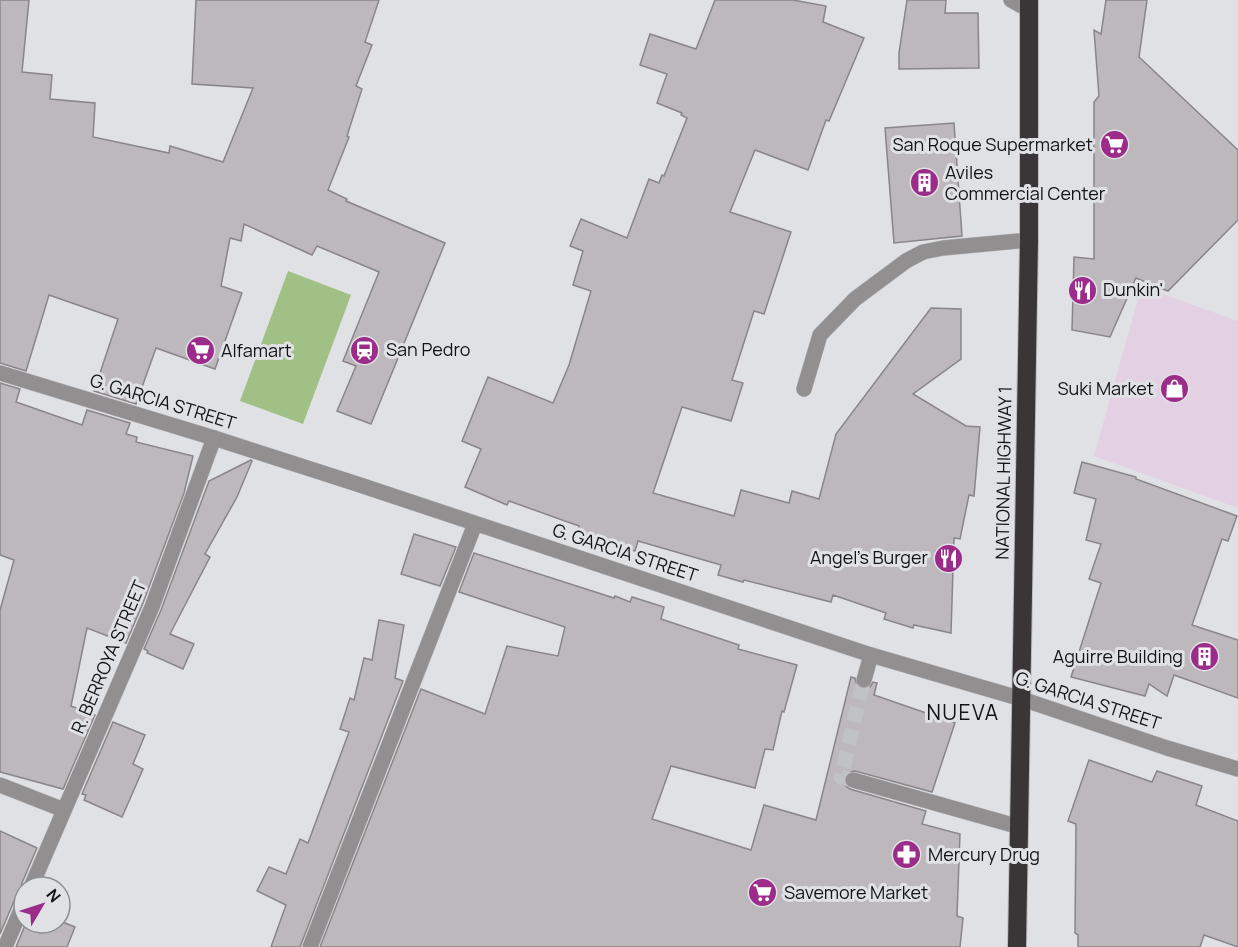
<svg xmlns="http://www.w3.org/2000/svg" width="1238" height="947" viewBox="0 0 1238 947" font-family="Manrope,sans-serif">
  <rect width="100%" height="100%" fill="#e0e1e5"/>
  <polygon fill="#e3d1e3" points="1143,287 1238,321 1238,508 1094,456 1136,306"/>
  <polygon fill="#a1c085" points="288,271 351,295 303,424 240,401"/>
  <g fill="#bcb8bb" stroke="#898588" stroke-width="1.5">
    <polygon points="0,0 29,0 22,72 52,75 50,99 95,103 93,137 169,153 170,146 223,162 253,88 192,84 196,0 379,0 365,42 372,45 356,86 362,89 347,136 349,137 328,190 347,199 346,201 445,243 371,424 337,411 356,366 343,361 379,272 317,246 312,255 244,224 241,241 230,238 221,286 242,293 215,369 156,348 136,404 94,391 118,319 49,295 26,371 0,363"/>
    <polygon points="715,0 793,0 826,6 823,22 864,38 829,121 826,120 808,170 755,150 730,212 791,232 764,314 754,311 732,380 743,383 731,421 682,407 653,493 734,516 741,490 789,503 792,491 819,499 836,434 931,308 961,309 961,359 913,394 966,426 980,427 974,496 969,495 960,539 954,538 951,633 914,625 913,628 884,619 886,613 833,595 831,602 744,580 743,582 718,575 721,565 638,541 635,551 578,533 579,526 509,501 507,505 465,487 481,449 462,441 488,377 553,403 569,365 591,291 573,285 583,251 570,246 581,219 627,238 649,179 659,183 662,175 664,176 687,118 681,115 682,113 657,103 667,74 640,65 650,34 696,49"/>
    <polygon points="907,0 946,0 945,13 978,13 979,68 899,69 899,53"/>
    <polygon points="1106,0 1147,0 1139,57 1238,150 1238,220 1168,291 1136,278 1110,337 1072,330 1074,257 1094,259 1094,102 1099,96 1094,30 1101,34"/>
    <polygon points="954,123 962,236 894,243 885,128"/>
    <polygon points="0,383 20,389 16,402 82,425 87,410 130,423 126,434 137,437 136,442 193,456 184,493 143,603 126,643 87,628 71,706 95,715 63,789 0,772 0,610 14,560 0,555"/>
    <polygon points="251,460 252,461 237,497 205,554 210,557 170,634 194,644 183,669 147,653 148,651 144,649 161,610 209,481"/>
    <polygon points="1082,462 1136,477 1136,479 1237,516 1228,541 1222,539 1192,625 1238,640 1238,698 1174,675 1167,696 1149,684 1145,696 1071,677 1101,583 1089,579 1101,544 1086,540 1096,499 1074,493"/>
    <polygon points="414,534 456,547 440,586 401,574"/>
    <polygon points="474,553 614,598 615,596 630,602 632,597 664,607 661,619 739,645 738,649 797,665 784,712 782,711 773,750 765,749 755,788 671,766 652,819 751,850 764,805 816,820 851,677 855,678 857,686 862,689 870,687 873,682 877,683 874,695 955,723 932,792 855,771 847,773 844,777 843,782 846,786 850,789 926,811 922,824 960,834 957,916 963,918 960,947 320,947 421,689 485,714 507,646 558,656 565,627 459,592"/>
    <polygon points="379,620 404,625 395,678 403,681 300,947 271,947 286,905 257,891 269,867 286,874 300,839 308,843 349,732 340,729 350,698 354,700 364,658 372,660"/>
    <polygon points="113,722 145,735 133,764 143,769 122,817 84,800 86,795 82,794"/>
    <polygon points="1089,760 1152,782 1157,771 1202,786 1196,805 1238,821 1238,947 1204,935 1200,947 1078,947 1078,935 1075,933 1076,824 1068,821"/>
    <polygon points="0,831 37,848 22,883 21,889 24,893 19,895 15,899 0,934"/>
    <polygon points="60,921 75,927 67,947 16,947 26,923 60,923"/>
  </g>
  <g fill="none" stroke-linecap="round" stroke-linejoin="round">
    <polyline stroke="#c1c2c6" stroke-width="15" stroke-dasharray="15 8" stroke-linecap="butt" points="853,780 841,777 864,680"/>
    <defs>
      <g id="minor">
        <polyline points="1011,0 1029,10"/>
        <polyline points="0,373 214,438 357,484 871,655 1022,699 1167,748 1238,769"/>
        <polyline points="804,389 820,335 855,299 906,261 923,252 943,248 1029,240"/>
        <polyline points="864,680 871,655"/>
        <polyline points="853,780 1020,827"/>
        <polyline points="0,785 64,810"/>
        <polyline points="31,887 152,607 214,438"/>
        <polyline points="5,947 24,903"/>
        <polyline points="310,947 475,524"/>
      </g>
      <polyline id="highway" points="1017,947 1029,240 1029,0"/>
    </defs>
    <use href="#minor" stroke="#bbbcbf" stroke-width="16"/>
    <use href="#highway" stroke="#bbbcbf" stroke-width="20"/>
    <use href="#minor" stroke="#918f90" stroke-width="15"/>
    <use href="#highway" stroke="#3a3637" stroke-width="18"/>
  </g>
  <defs>
    <symbol id="supermarket-disc" viewBox="-11 -11 22 22"><circle r="9.5" fill="#9b2c8a" stroke="#e0e1e5"/><path d="M-6-5.5h2.5l.6 2H6L4.5 2H-2.5L-4.4-4H-6ZM-1.5 3.2a1.3 1.3 0 1 0 .1 0ZM3 3.2a1.3 1.3 0 1 0 .1 0Z" fill="#fff"/></symbol>
    <symbol id="building-disc" viewBox="-11 -11 22 22"><circle r="9.5" fill="#9b2c8a" stroke="#e0e1e5"/><path d="M-4-6H4V6H1V3H-1V6H-4ZM-2.5-4.3h1.7v1.8h-1.7ZM.8-4.3h1.7v1.8H.8ZM-2.5-1h1.7V.8h-1.7ZM.8-1h1.7V.8H.8Z" fill="#fff"/></symbol>
    <symbol id="restaurant-disc" viewBox="-11 -11 22 22"><circle r="9.5" fill="#9b2c8a" stroke="#e0e1e5"/><path d="M-5-6h1v4h1v-4h1v4h1v-4h1v5L-1.5 .5V6h-2V.5L-5-1ZM5-6V6H3V1.5H1.5Q1.5-4 5-6Z" fill="#fff"/></symbol>
    <symbol id="station-disc" viewBox="-11 -11 22 22"><circle r="9.5" fill="#9b2c8a" stroke="#e0e1e5"/><path d="M-3-6H3Q5-6 5-4V2Q5 4 3 4L4.5 6H3L1.5 4h-3L-3 6H-4.5L-3 4Q-5 4-5 2V-4Q-5-6-3-6ZM-3.5-4v3h7v-3ZM-3.5 1v1.5H-2V1ZM2 1v1.5H3.5V1Z" fill="#fff"/></symbol>
    <symbol id="shop-disc" viewBox="-11 -11 22 22"><circle r="9.5" fill="#9b2c8a" stroke="#e0e1e5"/><path d="M-5-2.5h2.3a2.7 3.5 0 0 1 5.4 0H5L5.5 6h-11ZM-1.5-2.5h3a1.5 2.3 0 0 0-3 0Z" fill="#fff"/></symbol>
    <symbol id="pharmacy-disc" viewBox="-11 -11 22 22"><circle r="9.5" fill="#9b2c8a" stroke="#e0e1e5"/><path d="M-2-6h4v4h4v4h-4v4h-4v-4h-4v-4h4Z" fill="#fff"/></symbol>
  </defs>
  <g fill-rule="evenodd">
    <use href="#supermarket-disc" x="1098" y="128" width="33" height="33"/>
    <use href="#building-disc" x="908" y="166" width="33" height="33"/>
    <use href="#restaurant-disc" x="1066" y="274" width="33" height="33"/>
    <use href="#station-disc" x="348" y="334" width="33" height="33"/>
    <use href="#supermarket-disc" x="184" y="334" width="33" height="33"/>
    <use href="#shop-disc" x="1158" y="372" width="33" height="33"/>
    <use href="#restaurant-disc" x="932" y="542" width="33" height="33"/>
    <use href="#building-disc" x="1188" y="640" width="33" height="33"/>
    <use href="#pharmacy-disc" x="890" y="838" width="33" height="33"/>
    <use href="#supermarket-disc" x="746" y="876" width="33" height="33"/>
  </g>
  <g text-anchor="middle" stroke-width="6" stroke-linejoin="round" paint-order="stroke">
    <g font-size="18" fill="#121314" stroke="#e0e1e5" text-anchor="start">
      <text x="1093" y="151" text-anchor="end">San Roque Supermarket</text>
      <text x="945" y="179">Aviles<tspan x="945" dy="21">Commercial Center</tspan></text>
      <text x="1103" y="296">Dunkin'</text>
      <text x="386" y="356">San Pedro</text>
      <text x="221" y="357">Alfamart</text>
      <text x="1154" y="395" text-anchor="end">Suki Market</text>
      <text x="928" y="564" text-anchor="end">Angel's Burger</text>
      <text x="1183" y="663" text-anchor="end">Aguirre Building</text>
      <text x="928" y="861">Mercury Drug</text>
      <text x="784" y="899">Savemore Market</text>
    </g>
    <g font-size="18" fill="#121314" stroke="#e0e1e5">
      <text transform="translate(163 402) rotate(17)" y="6">G. GARCIA STREET</text>
      <text transform="translate(1004 473) rotate(-89)" y="6">NATIONAL HIGHWAY 1</text>
      <text transform="translate(625 553) rotate(18)" y="6">G. GARCIA STREET</text>
      <text transform="translate(109 657) rotate(-67)" y="6">R. BERROYA STREET</text>
      <text transform="translate(1088 701) rotate(18)" y="6">G. GARCIA STREET</text>
    </g>
    <g font-size="21" letter-spacing="1.5" fill="#121314" stroke="#e0e1e5">
      <text x="963" y="720">NUEVA</text>
    </g>
  </g>
  <g transform="translate(42 905) rotate(51)"><circle r="28" fill="#e0e1e5" stroke="#8e8f91" stroke-width="1.5"/>
  <path d="M0-4.5L10 22L0 15L-10 22Z" fill="#9b2c8a"/>
  <text y="-9" font-size="16" font-weight="bold" text-anchor="middle" fill="#121314">N</text>
  </g>
</svg>
